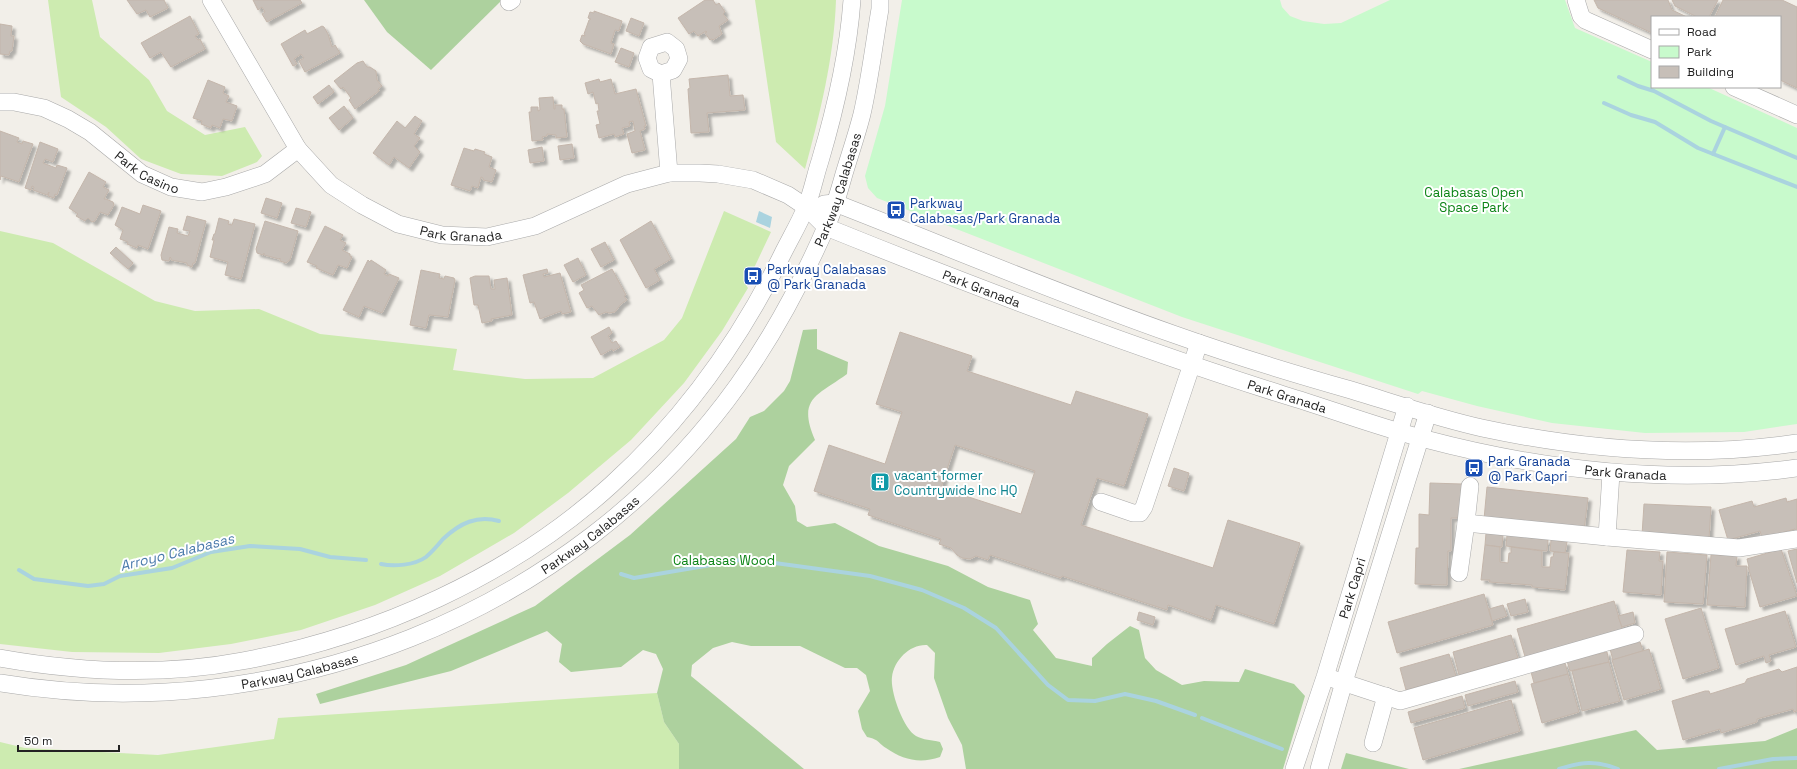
<svg xmlns="http://www.w3.org/2000/svg" width="1797" height="769" viewBox="0 0 1797 769" font-family="'Space Grotesk',sans-serif">
  <defs>
    <filter id="shadow"><feDropShadow dx="3.5" dy="3.5" stdDeviation="1" flood-color="#0004"/></filter>
  </defs>
  <rect width="100%" height="100%" fill="#f2efe9"/>
  <g fill="#cdebb0">
    <polygon points="48,0 92,0 100,37 149,80 167,111 205,135 245,127 262,156 257,162 222,176 181,174 141,159 106,127 61,97"/>
    <path d="M755,0h81c-2,58 -16,113 -31,169l-29,-27z"/>
    <polygon points="724,211 771,232 746,285 748,288 722,331 684,383 631,440 568,493 514,533 440,576 375,605 301,630 231,644 159,653 72,652 0,644 0,231 53,243 155,301 195,311 259,309 320,334 457,349 453,370 525,379 593,378 664,340 682,318"/>
    <polygon points="657,693 664,722 679,744 679,769 0,769 0,742 25,748 158,755 274,739 278,718"/>
  </g>
  <g fill="#add19e">
    <polygon points="364,0 502,0 431,70 387,32"/>
    <path d="M817,329v20l31,13 -1,12c-30,22 -50,24 -32,66l-26,26 -6,19 12,21 2,15 10,6 28,-4 44,23 69,20 40,21 42,13 8,24 -5,6 23,28 36,8v-8l15,-14 23,-18 9,4 6,28 11,12 26,15 22,-4 35,1 6,-13 49,15 11,12 -22,73h-317l-4,-24 -14,-27 -14,-40 1,-25 -8,-8c-17,-1 -33,15 -35,32 -2,14 11,51 24,59 7,4 16,4 24,6l3,7 -3,8c-20,7 -37,3 -54,-9 -9,-6 -6,-8 -19,-11l-5,-8 -4,-18 12,-20 -4,-16 -9,-7h-12l-45,-22h-49l-19,-4 -19,6 -21,17 -1,11 113,93h-125v-25l-15,-22 -7,-29 6,-24 -7,-15 -13,-4 -22,17 -50,5 -12,-10 3,-18 -15,-13 -96,40 -131,33 -4,-10 90,-29 129,-59 95,-71 106,-96 14,-22 14,-6 20,-20 6,-10 13,-51z"/>
    <polygon points="1797,728 1797,769 1459,769 1636,730 1657,750 1765,741"/>
    <polygon points="1346,753 1409,769 1341,769"/>
  </g>
  <polygon fill="#c8facc" points="902,0 1280,0 1282,7 1290,16 1303,21 1324,24 1341,23 1390,0 1565,0 1575,28 1652,62 1652,87 1707,87 1797,128 1797,424 1744,432 1645,433 1552,423 1477,406 1422,391 1418,394 1182,317 877,198 868,188 865,176 885,106"/>
  <polygon fill="#aad3df" points="759,211 772,217 770,228 756,222"/>
  <g fill="none" stroke-linecap="round" stroke-linejoin="round">
    <g stroke="#aad3df" stroke-width="4">
      <polyline points="1619,77 1638,86 1654,91 1711,121 1797,158"/>
      <polyline points="1604,103 1631,115 1655,122 1698,148 1797,187"/>
      <polyline points="1713,154 1725,127"/>
      <path d="M381,564c13,3 34,1 45,-7 6,-5 12,-12 17,-18 17,-16 34,-24 56,-18"/>
      <polyline points="19,570 34,579 88,586 104,584 120,576 172,568 211,552 250,546 300,549 330,557 366,560"/>
      <polyline points="621,574 634,578 746,559 870,576 922,590 964,608 996,628 1048,685 1068,700 1095,701 1125,694 1156,701 1195,715"/>
      <polyline points="1202,718 1282,749"/>
      <path d="M1559,769c23,-7 36,-9 59,0"/>
      <polyline points="1719,769 1773,759 1797,758"/>
    </g>
  </g>
  <g fill="#c7bfb8" stroke="#c4b6ab" fill-rule="evenodd" filter="url(#shadow)">
    <polygon points="127,0 164,0 168,8 150,17 146,10 137,14"/>
    <polygon points="253,0 300,0 302,3 267,22 262,14 265,12 262,7 258,10"/>
    <polygon points="705,0 713,0 716,5 719,3 725,12 723,14 728,20 719,26 722,34 713,40 712,39 710,40 705,33 707,32 706,31 698,36 694,31 689,34 678,18"/>
    <polygon points="1594,0 1668,0 1672,10 1687,17 1652,17 1652,33 1598,8"/>
    <polygon points="1672,0 1718,0 1709,17 1697,17 1675,6"/>
    <polygon points="1723,0 1782,0 1797,7 1797,88 1780,80 1780,17 1715,17"/>
    <polygon points="594,11 622,21 619,31 615,30 611,43 614,44 611,54 583,44 580,41 582,35 585,36 584,34 589,20 591,19 588,18 590,12 594,13"/>
    <polygon points="190,16 199,34 195,36 198,40 200,39 205,49 171,67 161,52 150,58 141,43"/>
    <polygon points="631,18 644,23 639,36 626,31"/>
    <polygon points="0,24 12,26 11,36 14,36 12,51 10,51 9,55 0,54"/>
    <polygon points="322,26 324,27 328,34 332,47 335,45 340,53 305,72 299,61 304,58 301,54 294,59 297,64 293,66 281,44 305,30 307,34"/>
    <polygon points="621,48 634,53 629,67 615,62"/>
    <polygon points="363,61 367,67 370,67 376,71 377,80 382,86 378,89 379,91 355,109 349,100 351,98 343,87 341,89 334,81 357,63"/>
    <polygon points="728,75 730,96 743,95 745,110 707,113 709,132 691,133 688,89 690,88 689,79"/>
    <polygon points="599,79 600,82 611,79 615,94 636,89 646,126 644,126 645,129 640,131 645,150 632,153 627,134 635,131 633,121 629,122 630,126 622,128 624,134 615,137 614,134 599,138 596,125 600,124 597,111 599,111 598,103 596,104 593,92 588,94 585,83"/>
    <polygon points="208,80 225,87 223,93 229,96 226,102 237,106 232,121 223,119 220,128 212,125 211,128 201,124 202,121 193,118"/>
    <polygon points="329,85 334,92 318,104 313,97"/>
    <polygon points="553,97 554,109 555,109 555,105 562,105 562,109 564,109 567,137 556,138 556,135 547,134 547,136 542,137 543,140 532,141 529,112 531,112 531,107 538,107 538,111 540,110 539,98"/>
    <polygon points="344,106 353,118 339,130 329,118"/>
    <polygon points="415,116 422,121 414,134 420,138 414,146 420,152 409,168 394,157 389,165 373,153 397,121 405,128"/>
    <polygon points="0,131 19,138 17,142 22,144 23,141 33,144 19,182 1,176 0,180"/>
    <polygon points="40,142 58,149 53,162 45,159 43,163 56,168 57,165 67,168 57,195 55,194 54,198 48,196 49,192 47,195 33,190 34,187 32,186 31,190 25,188"/>
    <polygon points="572,144 574,158 560,160 558,146"/>
    <polygon points="542,147 544,161 530,163 528,150"/>
    <polygon points="464,148 474,151 475,149 485,152 484,154 492,157 489,167 496,170 492,182 483,180 483,178 481,177 478,188 472,186 470,191 451,185"/>
    <polygon points="89,172 106,182 103,187 109,190 104,199 106,199 113,202 114,205 108,215 100,212 95,221 92,222 88,218 85,221 76,216 78,214 69,208"/>
    <polygon points="266,198 282,203 277,218 261,213"/>
    <polygon points="143,205 161,211 148,249 138,245 137,248 127,244 128,242 120,239 123,230 115,225 122,207 140,214"/>
    <polygon points="296,208 311,212 306,227 291,223"/>
    <polygon points="187,216 206,221 195,263 193,263 192,267 187,265 187,263 171,260 171,258 170,257 169,261 162,260 161,255 169,227 178,229 177,233 188,236 190,231 183,230"/>
    <polygon points="219,218 229,221 228,224 232,225 234,219 255,224 241,279 225,275 228,262 210,257 214,240 212,240 214,234 215,234"/>
    <polygon points="265,221 298,231 290,260 286,263 280,261 280,258 279,259 264,255 264,253 263,255 257,253 256,249"/>
    <polygon points="651,221 671,259 654,269 660,280 646,288 620,240"/>
    <polygon points="325,226 343,235 340,240 346,243 342,250 350,254 350,256 352,257 347,268 338,265 333,275 316,268 317,266 307,262"/>
    <polygon points="605,242 614,260 601,267 591,249"/>
    <polygon points="116,247 133,263 128,269 110,253"/>
    <polygon points="578,258 586,275 573,282 564,265"/>
    <polygon points="368,260 370,262 371,260 386,270 384,274 388,276 389,274 399,278 382,313 364,306 359,317 343,310"/>
    <polygon points="547,269 548,273 543,274 544,277 560,273 571,312 562,314 561,311 540,319 534,302 530,303 523,275"/>
    <polygon points="612,269 626,295 624,296 627,300 621,304 615,312 609,313 606,312 599,315 592,306 587,308 579,293 584,290 581,285"/>
    <polygon points="421,270 440,274 439,278 444,279 445,276 454,278 455,280 448,317 429,315 426,328 410,325"/>
    <polygon points="475,276 489,276 491,289 495,289 494,280 507,278 512,315 491,319 492,321 482,323 478,305 474,305 470,278"/>
    <polygon points="609,327 612,333 608,336 612,343 616,341 620,347 613,351 612,349 601,355 591,337"/>
    <path d="M900,332l72,24 -5,15 104,34 5,-14 72,23 -24,72 -27,-8 -16,47 132,43 15,-48 72,23 -26,81 -58,-19 -5,15 -43,-15 -1,5 -105,-34 -1,2 -71,-23 -2,5 -12,-4 -6,3 -8,-1 -5,-3 -6,-7 -12,-4 2,-5 -73,-24 2,-6 -56,-18 15,-46 56,19 17,-52 -26,-8zM955,445l80,26 -14,43 -80,-26z"/>
    <polygon points="1174,468 1189,473 1184,491 1168,486"/>
    <polygon points="1430,483 1462,484 1461,518 1451,518 1451,551 1448,551 1447,585 1415,584 1416,548 1419,548 1419,514 1429,515"/>
    <polygon points="1487,487 1588,498 1584,530 1484,519"/>
    <polygon points="1786,498 1787,502 1797,499 1797,533 1795,529 1762,538 1760,531 1728,540 1719,510 1752,501 1754,507"/>
    <polygon points="1644,504 1711,507 1709,539 1642,535"/>
    <polygon points="1486,533 1503,535 1502,547 1485,545"/>
    <polygon points="1507,535 1548,540 1547,551 1506,546"/>
    <polygon points="1551,540 1567,542 1565,553 1550,551"/>
    <polygon points="1485,545 1500,547 1500,562 1508,563 1509,553 1511,553 1511,547 1542,551 1542,567 1550,567 1551,557 1553,557 1554,552 1569,553 1565,590 1532,587 1532,585 1489,582 1490,580 1481,580"/>
    <polygon points="1781,549 1797,596 1760,607 1748,567 1749,567 1747,559"/>
    <polygon points="1797,549 1797,583 1788,551"/>
    <polygon points="1627,550 1660,552 1659,561 1663,561 1661,595 1623,592"/>
    <polygon points="1667,552 1707,555 1703,604 1664,602"/>
    <polygon points="1711,555 1737,556 1736,566 1747,566 1745,607 1707,605"/>
    <polygon points="1484,594 1493,625 1397,653 1388,622"/>
    <polygon points="1525,599 1528,612 1511,616 1507,604"/>
    <polygon points="1614,601 1623,631 1526,660 1517,629"/>
    <polygon points="1503,605 1507,616 1492,621 1489,609"/>
    <polygon points="1701,608 1719,668 1683,679 1665,619"/>
    <polygon points="1785,611 1796,647 1769,655 1771,661 1766,663 1764,656 1736,665 1725,629"/>
    <polygon points="1139,612 1155,617 1153,625 1137,620"/>
    <polygon points="1633,612 1635,623 1622,627 1618,616"/>
    <polygon points="1511,635 1518,658 1459,675 1453,652"/>
    <polygon points="1640,642 1643,651 1613,660 1610,649"/>
    <polygon points="1649,649 1661,689 1624,700 1612,660"/>
    <polygon points="1607,652 1609,662 1570,671 1567,661"/>
    <polygon points="1449,654 1456,676 1406,690 1400,668"/>
    <polygon points="1609,662 1620,701 1582,711 1572,671"/>
    <polygon points="1565,663 1568,674 1534,683 1531,672"/>
    <polygon points="1797,667 1797,711 1794,712 1793,709 1757,719 1757,722 1721,733 1720,729 1683,740 1672,701 1705,691 1709,691 1710,694 1745,683 1747,679 1779,669 1782,672"/>
    <polygon points="1568,674 1579,712 1542,723 1531,684"/>
    <polygon points="1515,681 1518,692 1468,706 1465,695"/>
    <polygon points="1462,696 1465,708 1411,723 1408,712"/>
    <polygon points="1511,700 1520,731 1423,760 1414,728"/>
  </g>
  <g fill="none" stroke-linecap="round" stroke-linejoin="round">
    <defs>
      <g id="minor">
        <path id="s1" d="M211,0l87,149 33,36 31,20 36,19 44,11 45,2 48,-11 92,-42 42,-11h31l18,1 35,6 35,15 18,12 20,20c151,61 303,119 458,168 47,14 93,32 141,44 121,32 247,46 372,29"/>
        <polyline points="1576,0 1581,16 1585,20 1652,50"/>
        <polyline points="509,2 512,0"/>
        <polyline points="661,74 651,69 647,58 651,47 667,42 676,49 679,59 673,70 661,74 669,173"/>
        <polyline points="1734,87 1797,115"/>
        <path id="s2" d="M0,102h14l30,6 24,11 22,13 52,42 29,13 31,5 24,-5 39,-13 33,-25"/>
        <path d="M824,204l11,-1c113,44 224,91 338,131 59,21 118,39 178,56 43,13 86,28 131,38 102,22 211,30 315,15"/>
        <polyline points="1101,502 1133,513 1140,513 1144,507 1199,343"/>
        <polyline points="1466,523 1607,537 1739,548 1797,539"/>
        <polyline points="1607,537 1611,473"/>
        <polyline points="1459,573 1466,523 1470,486"/>
        <path d="M0,658c79,14 163,18 242,3 133,-24 269,-85 369,-176 73,-66 130,-146 173,-234 7,-14 16,-29 22,-44 6,-14 9,-31 14,-46 16,-54 28,-105 32,-161"/>
        <polyline points="1333,679 1400,701 1635,634"/>
        <path id="s3" d="M0,683c277,46 573,-67 738,-298 35,-49 64,-103 88,-158 8,-17 13,-35 18,-53 6,-20 13,-40 18,-60 8,-35 12,-70 18,-105v-9"/>
        <polyline points="1373,743 1386,696"/>
        <path id="s4" d="M1294,769l31,-92 82,-271"/>
        <polyline points="1319,769 1344,682 1428,413"/>
      </g>
    </defs>
    <use href="#minor" stroke="#a9a9a9" stroke-width="18"/>
    <use href="#minor" stroke="#fff" stroke-width="17"/>
  </g>
  <defs>
    <symbol id="bus-square" viewBox="-11 -11 22 22"><rect x="-9" y="-9" width="18" height="18" rx="4" fill="#1a4fb4" stroke="#fff"/><path d="M-5-6H5V4H4V6H2V4H-2V6H-4V4H-5ZM-3.5-4V0h7V-4ZM-3.5 1.2v1.5H-2V1.2ZM2 1.2v1.5H3.5V1.2Z" fill="#fff"/></symbol>
    <symbol id="building-square" viewBox="-11 -11 22 22"><rect x="-9" y="-9" width="18" height="18" rx="4" fill="#0f9aa8" stroke="#fff"/><path d="M-4-6H4V6H1V3H-1V6H-4ZM-2.5-4.3h1.7v1.8h-1.7ZM.8-4.3h1.7v1.8H.8ZM-2.5-1h1.7V.8h-1.7ZM.8-1h1.7V.8H.8Z" fill="#fff"/></symbol>
  </defs>
  <g fill-rule="evenodd">
    <use href="#bus-square" x="885" y="199" width="22" height="22"/>
    <use href="#bus-square" x="742" y="265" width="22" height="22"/>
    <use href="#bus-square" x="1463" y="457" width="22" height="22"/>
    <use href="#building-square" x="869" y="471" width="22" height="22"/>
  </g>
  <g text-anchor="middle" stroke-width="4" stroke-linejoin="round" paint-order="stroke">
    <g font-size="13" fill="#222" stroke="#fff">
      <text dy="5" stroke="none"><textPath href="#s2" startOffset="167">Park Casino</textPath></text>
      <text dy="5" stroke="none"><textPath href="#s3" startOffset="1058">Parkway Calabasas</textPath></text>
      <text dy="5" stroke="none"><textPath href="#s1" startOffset="363">Park Granada</textPath></text>
      <text dy="5" stroke="none"><textPath href="#s1" startOffset="923">Park Granada</textPath></text>
      <text dy="5" stroke="none"><textPath href="#s1" startOffset="1247">Park Granada</textPath></text>
      <text dy="5" stroke="none"><textPath href="#s1" startOffset="1595">Park Granada</textPath></text>
      <text dy="5" stroke="none"><textPath href="#s3" startOffset="626">Parkway Calabasas</textPath></text>
      <text dy="5" stroke="none"><textPath href="#s4" startOffset="190">Park Capri</textPath></text>
      <text dy="5" stroke="none"><textPath href="#s3" startOffset="302">Parkway Calabasas</textPath></text>
    </g>
    <g font-size="13" fill="#0c8416" stroke="#fff">
      <text x="1474" y="197">Calabasas Open<tspan x="1474" dy="15">Space Park</tspan></text>
      <text x="724" y="565">Calabasas Wood</text>
    </g>
    <g font-size="13" fill="#164399" stroke="#fff" text-anchor="start">
      <text x="910" y="208">Parkway<tspan x="910" dy="15">Calabasas/Park Granada</tspan></text>
      <text x="767" y="274">Parkway Calabasas<tspan x="767" dy="15">@ Park Granada</tspan></text>
      <text x="1488" y="466">Park Granada<tspan x="1488" dy="15">@ Park Capri</tspan></text>
    </g>
    <g font-size="13" fill="#0d838f" stroke="#fff" text-anchor="start">
      <text x="894" y="480">vacant former<tspan x="894" dy="15">Countrywide Inc HQ</tspan></text>
    </g>
    <g font-size="14" font-style="italic" fill="#4a7aab" stroke="#fff">
      <text transform="translate(177 552) rotate(-14)" y="5">Arroyo Calabasas</text>
    </g>
  </g>
  <rect x="1651" y="16" width="130" height="72" fill="#ffffff" stroke="#a7a7a7"/>
  <rect x="1659" y="29" width="20" height="6" fill="#ffffff" stroke="#a7a7a7"/>
  <text x="1687" y="36" font-size="12" fill="#222222">Road</text>
  <rect x="1659" y="46" width="20" height="12" fill="#c8facc" stroke="#a7a7a7"/>
  <text x="1687" y="56" font-size="12" fill="#222222">Park</text>
  <rect x="1659" y="66" width="20" height="12" fill="#c7bfb8" stroke="#a7a7a7"/>
  <text x="1687" y="76" font-size="12" fill="#222222">Building</text>
  <path d="M18 745v6h101v-6" fill="none" stroke="#222222" stroke-width="2"/>
  <text x="24" y="745" font-size="12" fill="#222222" stroke="#ffffff" stroke-width="3" paint-order="stroke">50 m</text>
</svg>
